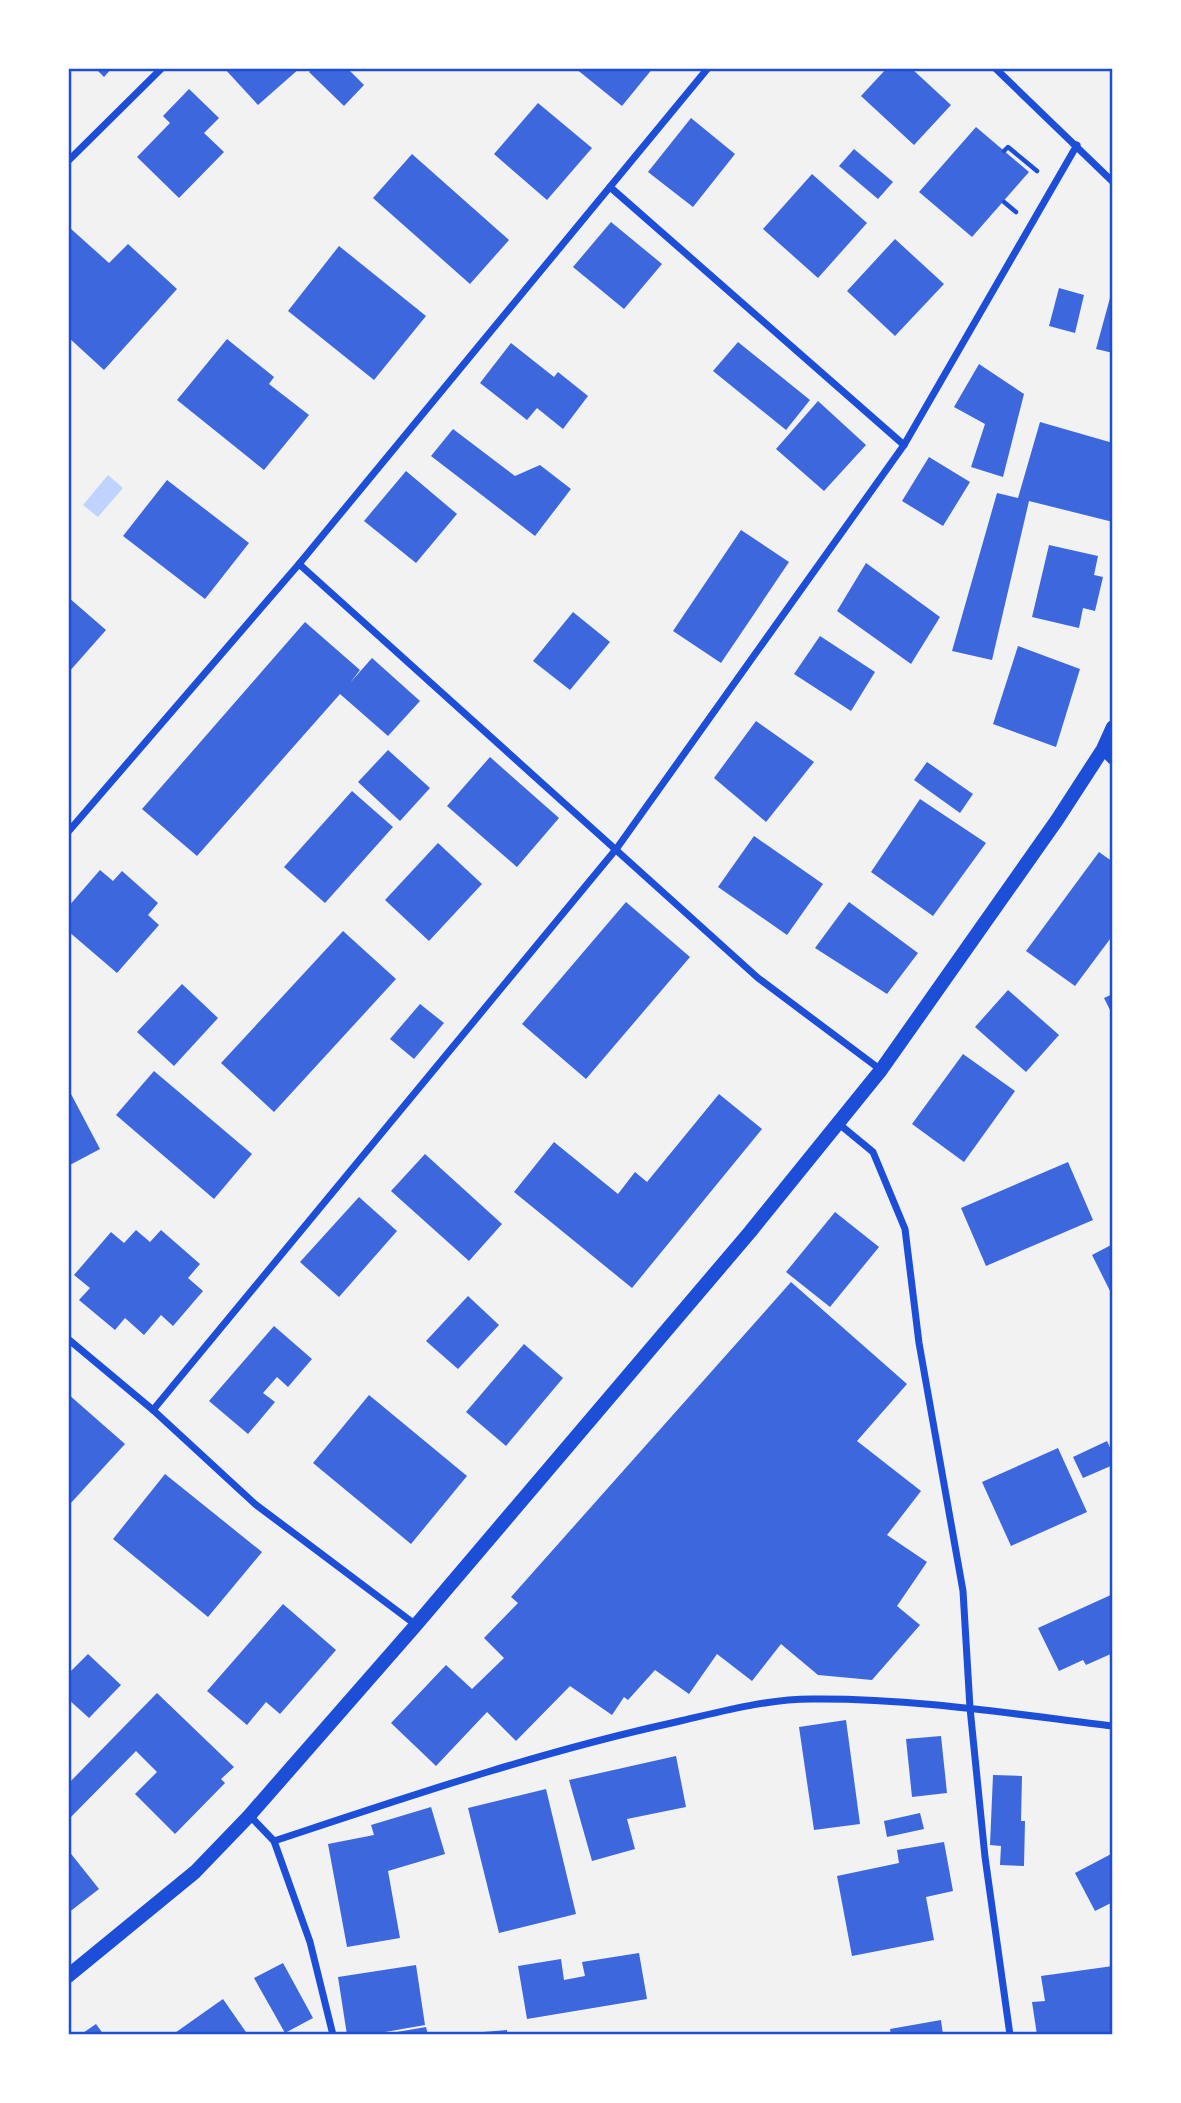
<svg xmlns="http://www.w3.org/2000/svg" width="1181" height="2103" viewBox="0 0 1181 2103" font-family="Manrope,sans-serif">
  <rect width="100%" height="100%" fill="#f2f2f2"/>
  <polygon fill="#bfd3fe" points="108,475 123,488 98,517 83,505"/>
  <g fill="#3d67dc">
    <polygon points="95,68 112,68 104,77"/>
    <polygon points="224,68 300,68 258,105"/>
    <polygon points="313,68 347,68 364,85 344,106 309,72"/>
    <polygon points="575,68 653,68 622,106"/>
    <polygon points="887,68 911,68 951,105 914,145 861,96"/>
    <polygon points="189,89 219,118 204,133 224,152 179,198 137,157 170,123 163,116"/>
    <polygon points="538,103 592,148 547,200 494,154"/>
    <polygon points="691,118 735,154 693,207 648,172"/>
    <polygon points="976,127 1029,172 972,237 919,192"/>
    <polygon points="854,149 893,182 878,199 839,166"/>
    <polygon points="412,154 509,240 470,284 373,198"/>
    <polygon points="812,174 867,223 818,278 763,229"/>
    <polygon points="611,222 662,264 624,309 573,267"/>
    <polygon points="70,228 109,263 128,244 177,289 104,370 68,337"/>
    <polygon points="895,239 944,284 895,336 847,291"/>
    <polygon points="339,246 426,316 374,380 288,311"/>
    <polygon points="1113,287 1113,353 1096,349"/>
    <polygon points="1059,288 1084,295 1075,333 1049,326"/>
    <polygon points="227,339 274,377 269,384 309,415 264,470 177,400"/>
    <polygon points="738,342 810,400 786,430 713,371"/>
    <polygon points="511,343 554,377 558,372 588,396 563,429 537,408 527,420 480,383"/>
    <polygon points="979,364 1024,394 1003,477 971,467 985,424 954,407"/>
    <polygon points="818,401 866,445 824,491 776,449"/>
    <polygon points="1040,422 1113,443 1113,522 1029,501 992,660 952,651 997,493 1018,498"/>
    <polygon points="453,429 515,476 540,465 571,489 535,536 431,456"/>
    <polygon points="929,457 970,482 943,526 902,501"/>
    <polygon points="406,471 457,514 416,563 364,521"/>
    <polygon points="167,480 249,543 205,599 123,536"/>
    <polygon points="741,530 789,562 721,663 673,631"/>
    <polygon points="1049,545 1098,556 1094,575 1103,577 1095,611 1083,608 1079,628 1032,617"/>
    <polygon points="866,563 940,617 911,664 837,611"/>
    <polygon points="68,597 106,630 68,673"/>
    <polygon points="573,612 610,642 570,690 533,661"/>
    <polygon points="305,622 360,670 350,683 372,658 420,701 388,736 340,694 197,856 142,809"/>
    <polygon points="820,636 875,672 851,711 794,674"/>
    <polygon points="1018,646 1080,669 1056,747 993,724"/>
    <polygon points="756,721 814,762 766,822 714,778"/>
    <polygon points="388,750 430,788 400,821 358,782"/>
    <polygon points="490,757 559,818 517,867 447,806"/>
    <polygon points="927,762 973,794 960,813 914,780"/>
    <polygon points="352,791 393,827 325,903 284,867"/>
    <polygon points="920,799 986,843 933,916 871,872"/>
    <polygon points="754,836 823,884 787,935 718,887"/>
    <polygon points="438,843 482,884 429,941 385,900"/>
    <polygon points="1099,852 1113,862 1113,935 1075,986 1026,951"/>
    <polygon points="100,870 113,881 122,871 158,903 148,915 159,925 117,973 68,931 68,907"/>
    <polygon points="626,902 690,957 586,1079 522,1024"/>
    <polygon points="849,902 918,953 887,994 815,948"/>
    <polygon points="343,931 396,979 274,1112 221,1063"/>
    <polygon points="182,984 218,1018 174,1066 137,1032"/>
    <polygon points="1008,990 1059,1035 1026,1072 975,1027"/>
    <polygon points="1113,994 1113,1016 1104,998"/>
    <polygon points="420,1004 444,1023 414,1059 390,1039"/>
    <polygon points="963,1054 1015,1091 964,1162 912,1124"/>
    <polygon points="154,1071 252,1154 214,1199 116,1115"/>
    <polygon points="71,1094 100,1149 68,1166 68,1095"/>
    <polygon points="719,1094 762,1129 632,1288 514,1192 554,1142 618,1194 635,1172 647,1182"/>
    <polygon points="425,1154 502,1224 469,1261 391,1191"/>
    <polygon points="1068,1162 1093,1220 986,1266 961,1208"/>
    <polygon points="359,1197 397,1231 339,1297 300,1262"/>
    <polygon points="835,1212 879,1247 830,1307 786,1272"/>
    <polygon points="136,1230 150,1242 161,1230 200,1264 188,1278 203,1291 173,1326 161,1315 144,1335 125,1318 115,1330 79,1300 90,1288 74,1275 111,1232 124,1243"/>
    <polygon points="1113,1244 1113,1297 1092,1255"/>
    <polygon points="791,1282 907,1384 857,1441 921,1491 887,1535 927,1562 897,1606 920,1625 872,1680 818,1675 781,1644 752,1681 717,1654 689,1694 655,1670 628,1700 624,1697 612,1715 570,1686 516,1741 487,1712 436,1766 391,1723 446,1665 472,1689 504,1658 484,1638 518,1603 511,1597"/>
    <polygon points="468,1296 499,1325 458,1369 426,1341"/>
    <polygon points="274,1326 312,1359 288,1387 277,1377 263,1393 275,1402 248,1434 209,1401"/>
    <polygon points="524,1344 563,1378 506,1446 466,1412"/>
    <polygon points="68,1394 125,1444 70,1504 68,1502"/>
    <polygon points="369,1395 467,1476 411,1544 313,1463"/>
    <polygon points="1107,1441 1113,1454 1113,1465 1083,1478 1073,1457"/>
    <polygon points="1058,1448 1087,1512 1011,1546 982,1482"/>
    <polygon points="165,1474 262,1552 208,1617 113,1539"/>
    <polygon points="1113,1594 1113,1653 1086,1665 1083,1660 1059,1671 1038,1628"/>
    <polygon points="283,1604 336,1650 280,1714 266,1702 247,1725 207,1691"/>
    <polygon points="88,1654 121,1685 89,1718 68,1699 68,1674"/>
    <polygon points="157,1693 234,1767 221,1779 225,1783 175,1834 135,1794 157,1772 136,1751 68,1820 68,1784"/>
    <polygon points="846,1720 860,1824 814,1830 799,1727"/>
    <polygon points="941,1736 947,1793 912,1797 906,1739"/>
    <polygon points="676,1756 686,1807 627,1819 635,1849 592,1861 569,1780"/>
    <polygon points="993,1775 1022,1776 1021,1821 1025,1821 1024,1866 1000,1865 1001,1846 990,1845"/>
    <polygon points="546,1789 576,1914 499,1933 468,1808"/>
    <polygon points="431,1807 445,1854 388,1871 400,1938 347,1947 328,1844 374,1835 371,1825"/>
    <polygon points="920,1813 924,1829 887,1837 884,1821"/>
    <polygon points="944,1842 953,1891 926,1897 934,1940 852,1956 837,1876 899,1863 897,1850"/>
    <polygon points="68,1850 99,1889 68,1913"/>
    <polygon points="1113,1853 1113,1902 1095,1911 1075,1873"/>
    <polygon points="639,1953 647,1999 527,2019 518,1966 561,1959 564,1980 585,1976 582,1962"/>
    <polygon points="283,1963 313,2018 285,2033 254,1978"/>
    <polygon points="416,1965 425,2025 368,2035 347,2035 338,1977"/>
    <polygon points="1113,1966 1113,2035 1037,2035 1032,2002 1045,2001 1041,1976"/>
    <polygon points="223,1999 248,2035 172,2035"/>
    <polygon points="941,2020 943,2035 891,2035 890,2029"/>
    <polygon points="96,2024 104,2035 80,2035"/>
    <polygon points="426,2027 428,2035 392,2035 391,2033"/>
    <polygon points="507,2030 507,2035 471,2035 471,2033"/>
  </g>
  <g fill="none" stroke-linecap="round" stroke-linejoin="round">
    <g stroke="#1d4ed8" stroke-width="4.5">
      <polyline points="1004,151 1008,147 1037,171"/>
      <polyline points="1004,202 1016,212"/>
    </g>
    <g stroke="#1d4ed8" stroke-width="7">
      <polyline points="995,68 1113,182"/>
      <polyline points="68,161 162,68"/>
      <polyline points="610,187 904,445"/>
      <polyline points="299,564 758,978 881,1070"/>
      <polyline points="68,832 299,564 708,68"/>
      <polyline points="839,1124 873,1152 905,1229 919,1343 963,1591 970,1708 985,1857 1010,2035"/>
      <polyline points="68,1339 153,1410 255,1504 416,1625"/>
      <polyline points="153,1410 617,848 904,445 1077,145"/>
      <polyline points="250,1816 274,1841 310,1942 333,2035"/>
      <path d="M274,1841c133,-44 265,-89 402,-119 44,-10 90,-23 136,-23 100,-1 201,15 301,27"/>
    </g>
    <polyline stroke="#1d4ed8" stroke-width="12" points="1103,749 1113,759"/>
    <polyline stroke="#1d4ed8" stroke-width="14" points="68,1976 195,1872 249,1816 416,1625 750,1232 881,1070 1057,820 1103,749 1113,727"/>
  </g>
  <rect width="1181" height="2103" fill="none" stroke="#ffffff" stroke-width="140"/>
  <rect x="70" y="70" width="1041" height="1963" fill="none" stroke="#1d4ed8" stroke-width="2.5"/>
</svg>
